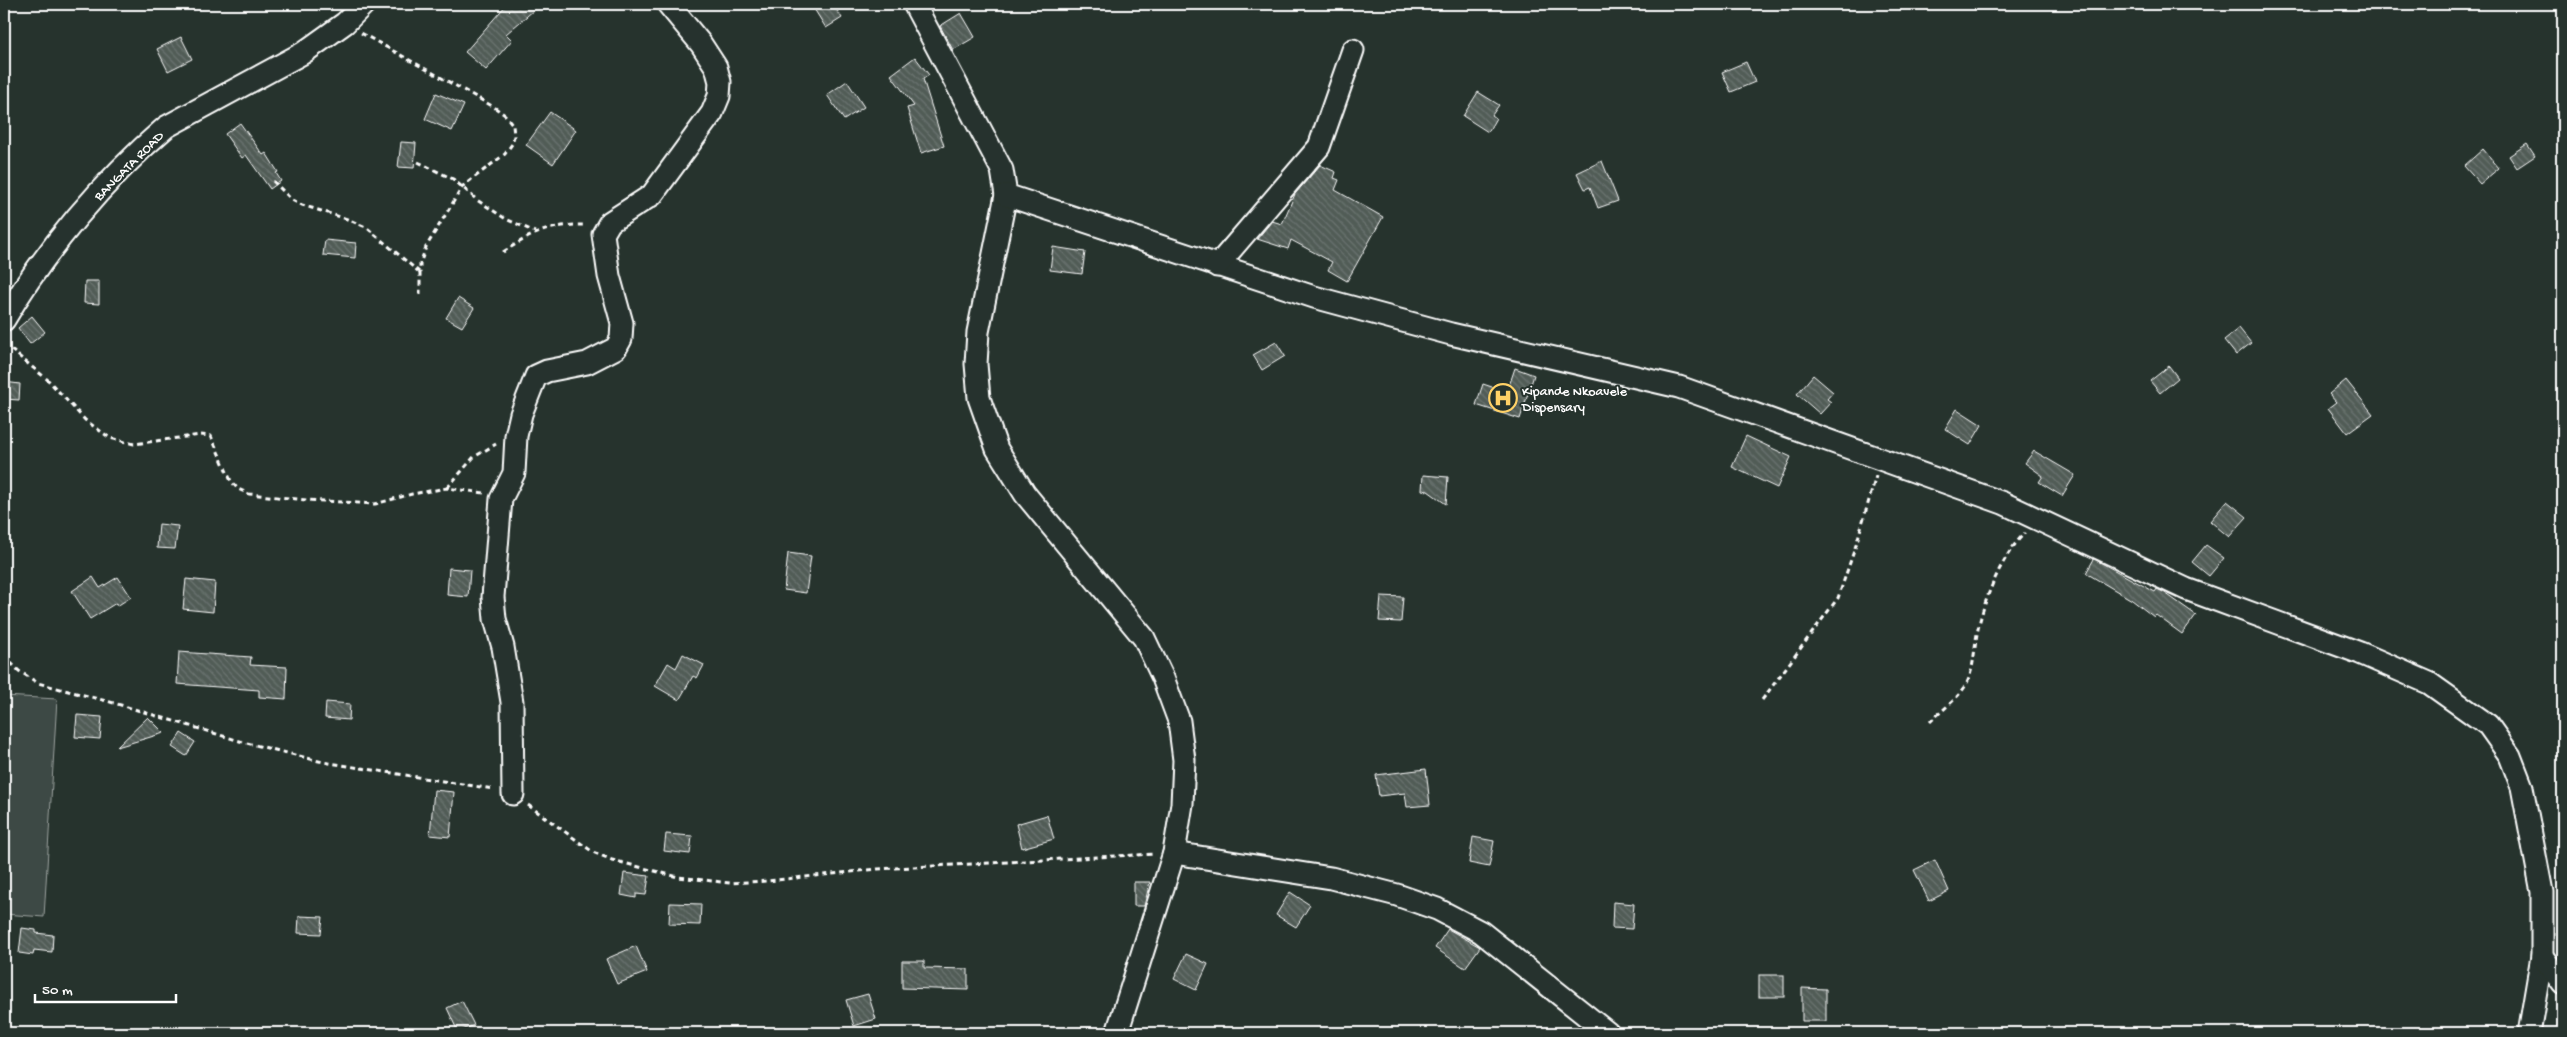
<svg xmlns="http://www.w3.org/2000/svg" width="2567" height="1037" viewBox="0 0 2567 1037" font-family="'Gochi Hand',sans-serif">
  <defs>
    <pattern id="building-back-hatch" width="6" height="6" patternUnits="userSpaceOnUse" patternTransform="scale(1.25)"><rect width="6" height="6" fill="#515c57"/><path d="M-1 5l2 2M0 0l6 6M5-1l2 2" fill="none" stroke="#6b7470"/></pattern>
  </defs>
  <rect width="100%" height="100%" fill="#26332d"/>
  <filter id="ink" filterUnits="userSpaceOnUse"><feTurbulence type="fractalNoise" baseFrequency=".02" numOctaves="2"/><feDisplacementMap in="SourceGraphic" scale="10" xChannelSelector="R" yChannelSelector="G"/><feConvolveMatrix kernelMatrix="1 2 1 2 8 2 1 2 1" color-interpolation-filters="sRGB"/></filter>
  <g filter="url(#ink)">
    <polygon fill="#3e4944" stroke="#9ea4a2" points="4,696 57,699 44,917 4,914"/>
    <g fill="url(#building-back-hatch)" stroke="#fff">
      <polygon points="507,4 541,4 506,34 512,40 486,70 465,52"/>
      <polygon points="811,4 833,4 842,18 826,28"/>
      <polygon points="961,13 975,37 953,50 940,26"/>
      <polygon points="181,37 192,59 168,71 157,49"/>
      <polygon points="915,57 929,75 923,79 944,146 921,153 907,108 914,106 891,75"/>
      <polygon points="1746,62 1755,82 1731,92 1722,72"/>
      <polygon points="847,81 864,107 844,120 827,95"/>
      <polygon points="1478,92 1499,105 1492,115 1496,118 1488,132 1463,116"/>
      <polygon points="436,93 464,105 452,131 425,119"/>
      <polygon points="550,112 576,130 553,164 526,145"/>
      <polygon points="240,123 263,155 266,153 278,172 276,173 281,181 270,189 246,155 242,158 225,134"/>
      <polygon points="401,142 416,143 414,168 398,167"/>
      <polygon points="2527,144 2535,156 2517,168 2509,156"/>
      <polygon points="2483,149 2499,168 2480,184 2464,166"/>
      <polygon points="1602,161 1618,201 1598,208 1590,187 1585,189 1577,173"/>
      <polygon points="1320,165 1336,172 1334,178 1339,180 1335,190 1383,217 1347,281 1328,270 1332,262 1291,240 1288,249 1257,239 1272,221 1282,224 1295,194"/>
      <polygon points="325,240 356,243 355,258 323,255"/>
      <polygon points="1053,247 1085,252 1082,274 1050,270"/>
      <polygon points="85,281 99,281 99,304 84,303"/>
      <polygon points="458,298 474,308 462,327 446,318"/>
      <polygon points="32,316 45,332 30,344 18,328"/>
      <polygon points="2239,328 2251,343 2236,355 2224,340"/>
      <polygon points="1276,342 1285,356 1262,370 1253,355"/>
      <polygon points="2169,366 2178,378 2160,393 2150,381"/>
      <polygon points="1515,368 1534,375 1520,419 1476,405 1483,384 1507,392"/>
      <polygon points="1813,375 1833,392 1827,399 1831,402 1820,414 1797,394"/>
      <polygon points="2346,380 2373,414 2347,433 2328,408 2336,402 2329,394"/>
      <polygon points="4,382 20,384 19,400 4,399"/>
      <polygon points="1957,409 1982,425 1970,445 1945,429"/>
      <polygon points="1746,436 1791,457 1777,488 1732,467"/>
      <polygon points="2034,451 2075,475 2062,496 2039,482 2043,476 2025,463"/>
      <polygon points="1423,475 1448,477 1446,504 1428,491 1422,490"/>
      <polygon points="2227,501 2247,517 2229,537 2210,521"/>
      <polygon points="159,524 178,526 175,549 157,548"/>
      <polygon points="2206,545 2224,558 2209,576 2192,562"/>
      <polygon points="788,553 811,556 806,593 784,590"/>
      <polygon points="2094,559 2155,592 2157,589 2165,593 2196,615 2182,634 2156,615 2154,617 2132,600 2086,573"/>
      <polygon points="449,568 470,570 468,597 447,595"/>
      <polygon points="93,577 100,588 118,577 131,597 117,606 116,603 90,619 72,591"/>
      <polygon points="186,579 215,582 213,612 183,609"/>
      <polygon points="1381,596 1403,597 1401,622 1379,621"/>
      <polygon points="179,652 251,657 250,665 287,667 286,699 259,697 259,690 177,684"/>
      <polygon points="683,654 704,665 697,678 693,676 679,700 655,686 668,663 676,668"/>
      <polygon points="326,702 350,704 349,720 325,718"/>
      <polygon points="77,715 102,717 100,739 75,737"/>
      <polygon points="148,717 164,733 117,747"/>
      <polygon points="181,733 195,742 186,756 172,747"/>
      <polygon points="1426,769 1430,805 1407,807 1405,793 1379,796 1376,775"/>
      <polygon points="434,790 454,792 450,837 430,835"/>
      <polygon points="1047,815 1054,839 1022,848 1016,824"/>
      <polygon points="666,834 692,836 690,854 664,851"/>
      <polygon points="1473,837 1494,841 1489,867 1469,863"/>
      <polygon points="1935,860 1949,891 1929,901 1914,870"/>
      <polygon points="624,873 649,876 646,895 636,894 636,898 621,895"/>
      <polygon points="1134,882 1150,882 1144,906 1134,906"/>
      <polygon points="1290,892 1310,905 1296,927 1276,915"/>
      <polygon points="1613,902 1634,904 1632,929 1612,928"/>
      <polygon points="670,903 701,904 700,925 669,924"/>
      <polygon points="299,916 323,917 321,934 298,933"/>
      <polygon points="22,928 36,930 36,933 53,935 52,952 34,950 33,955 19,953"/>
      <polygon points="1448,929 1480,947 1465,968 1435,948"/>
      <polygon points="636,946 647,972 617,984 606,959"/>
      <polygon points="1186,954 1208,964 1196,990 1174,979"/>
      <polygon points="902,961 924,961 924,968 968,969 968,990 902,988"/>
      <rect x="1759" y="975" width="25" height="22"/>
      <polygon points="1802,988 1826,989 1826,1021 1802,1021"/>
      <polygon points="868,994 876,1019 854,1026 846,1000"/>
      <polygon points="462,1001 474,1025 458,1032 447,1008"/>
    </g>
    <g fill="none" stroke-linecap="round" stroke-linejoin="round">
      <defs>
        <g id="minor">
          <polyline points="914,4 1002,170 1006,195 978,332 976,364 979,398 997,449 1025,494 1144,638 1163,678 1179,721 1184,760 1182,804 1174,853 1117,1033"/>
          <polyline points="1006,195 1314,297 1451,334 1679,387 2003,503 2186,589 2360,653 2429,683 2488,725 2510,756 2522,787 2542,892 2542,956 2529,1033"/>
          <polyline points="1217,266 1319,147 1353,50"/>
          <path d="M4,320c41,-70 100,-140 162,-193l137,-74 42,-30 19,-19"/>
          <polyline points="513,794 512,702 503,647 495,619 493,597 501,499 514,473 516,436 521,414 536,376 547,371 587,363 616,348 621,339 622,323 609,276 603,234 610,222 652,195 712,113 719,96 720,82 716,67 701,44 668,4"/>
          <polyline points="1174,853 1331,878 1397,895 1437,909 1481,932 1608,1033"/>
          <polyline points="2542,956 2563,984"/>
        </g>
      </defs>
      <use href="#minor" stroke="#fff" stroke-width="25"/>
      <g stroke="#fff" stroke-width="3" stroke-dasharray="5 4" stroke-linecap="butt">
        <polyline points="361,33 494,107 505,115 513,125 514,136 512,144 505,154 463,186 426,247 420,264 420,296"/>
        <polyline points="418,162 453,179 477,200 506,219 535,232"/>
        <polyline points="273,181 292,200 302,205 347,219 366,227 419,272"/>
        <path d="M503,252c30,-19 47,-28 84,-27"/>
        <polyline points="4,344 48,380 85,420 110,438 134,444 200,435 211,436 231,481 238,489 249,494 307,500 375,504 412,494 447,488 484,493"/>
        <polyline points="447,488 474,457 496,444"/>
        <polyline points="4,656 19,671 38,683 114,703 243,742 323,762 493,789"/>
        <polyline points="1762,700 1838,598 1856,545 1876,476"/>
        <path d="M1930,722c11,-11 30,-25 37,-39 7,-15 7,-33 10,-49 6,-32 24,-78 48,-101"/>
        <polyline points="528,805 593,852 612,860 678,877 730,883 768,881 878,869 1154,854"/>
      </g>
      <use href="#minor" stroke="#26332d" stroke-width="21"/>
    </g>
  </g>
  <defs>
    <symbol id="hospital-ring" viewBox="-11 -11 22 22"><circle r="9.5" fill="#26332d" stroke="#ffd166" stroke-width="1.5"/><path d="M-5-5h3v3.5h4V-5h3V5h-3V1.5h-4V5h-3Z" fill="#ffd166"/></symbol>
  </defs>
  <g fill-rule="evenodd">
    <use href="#hospital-ring" x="1487" y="382" width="32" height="32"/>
  </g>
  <g text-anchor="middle" stroke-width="4" stroke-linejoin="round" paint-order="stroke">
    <g font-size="14" fill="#fff" stroke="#26332d">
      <text transform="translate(128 165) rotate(-45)" y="5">BANGATA ROAD</text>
    </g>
    <g font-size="14" fill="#fff" stroke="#26332d" text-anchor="start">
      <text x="1522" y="395">Kipande Nkoavele<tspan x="1522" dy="16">Dispensary</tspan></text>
    </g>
  </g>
  <rect width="2567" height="1037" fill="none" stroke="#26332d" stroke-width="20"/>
  <rect x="10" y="10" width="2547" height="1017" fill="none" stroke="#fff" stroke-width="2" filter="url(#ink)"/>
  <path d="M35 994v8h141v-8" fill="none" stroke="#ffffff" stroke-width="2.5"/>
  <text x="42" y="994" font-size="15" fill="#ffffff" stroke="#26332d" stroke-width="4" paint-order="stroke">50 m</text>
</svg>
